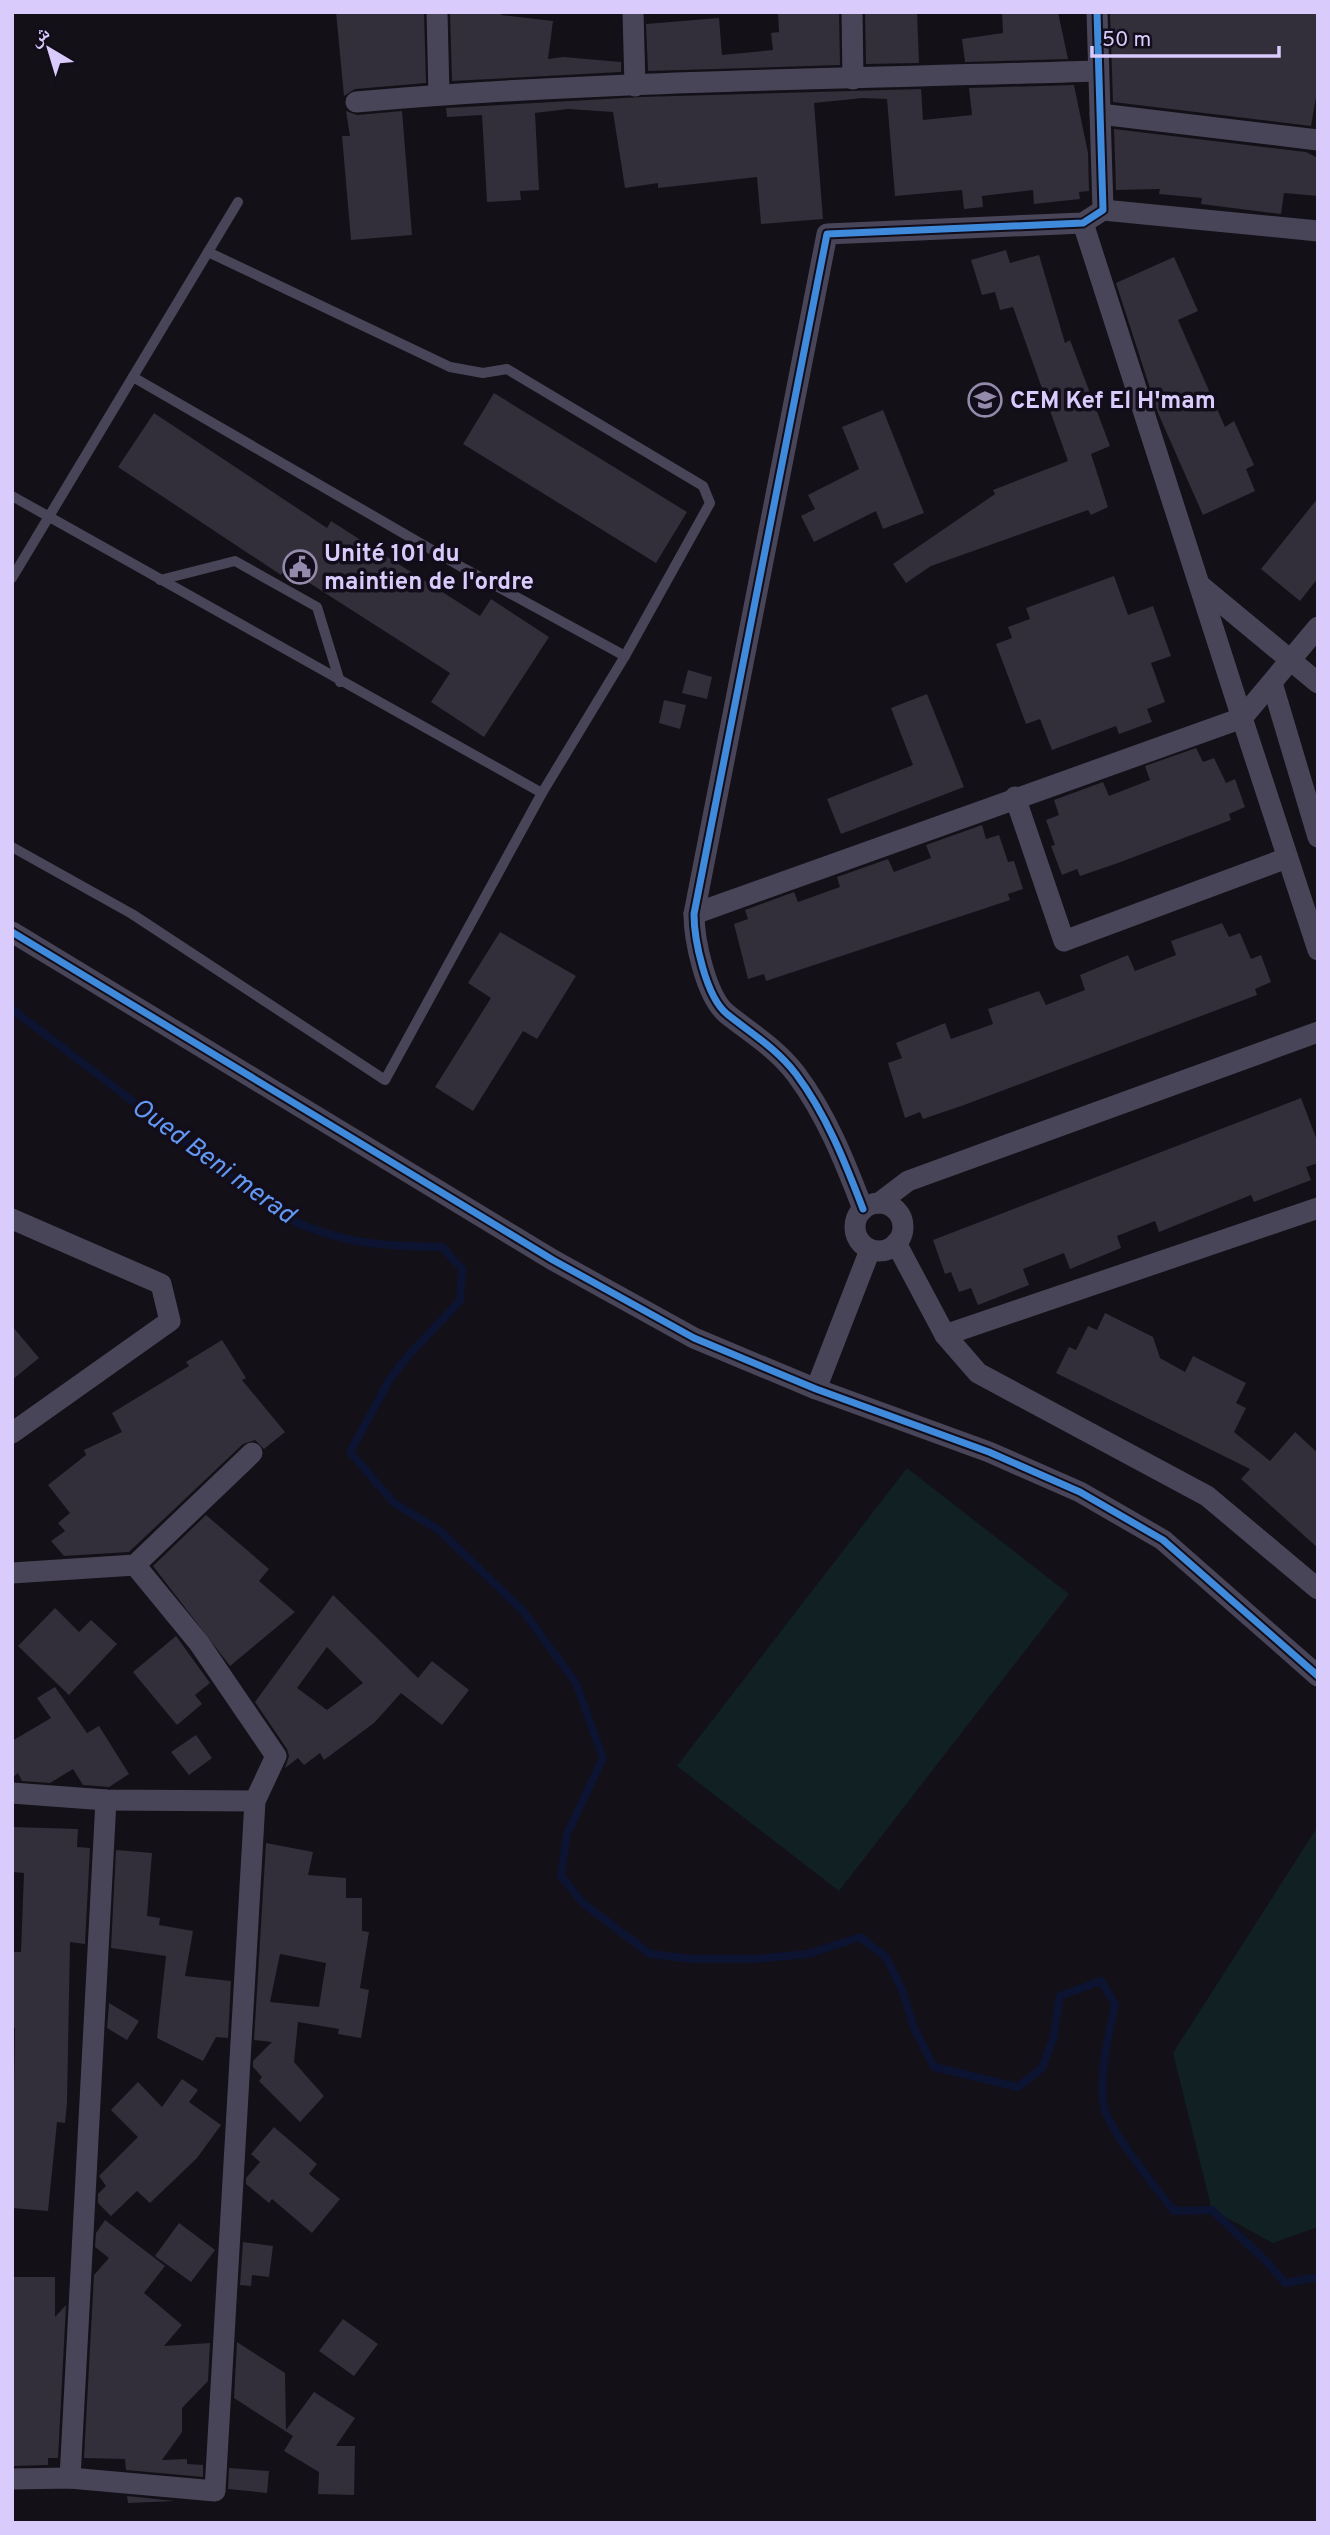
<svg xmlns="http://www.w3.org/2000/svg" width="1330" height="2535" viewBox="0 0 1330 2535" font-family="Overpass,'Noto Naskh Arabic',sans-serif">
  <rect width="100%" height="100%" fill="#131018"/>
  <g fill="#102023">
    <polygon points="907,1468 1069,1594 839,1891 677,1766"/>
    <polygon points="1318,1826 1318,2227 1273,2243 1212,2210 1173,2053"/>
  </g>
  <g fill="none" stroke-linecap="round" stroke-linejoin="round">
    <path stroke="#0d1432" stroke-width="8" d="M12,1009l272,208c58,27 94,29 158,30l20,22 -2,32 -53,56 -17,22 -40,73 44,51 45,27 84,81 53,72 27,75 -36,76 -6,42 22,27 67,51 42,5h61l55,-5 52,-17 26,20 17,35 11,36 20,39 84,20 24,-19 11,-29 7,-43 41,-15 14,23c-6,33 -17,70 -11,103 5,23 54,84 70,104l38,-1 56,53 17,20 33,-6"/>
  </g>
  <g fill="#322e3a" fill-rule="evenodd">
    <polygon points="336,12 424,12 426,83 355,89 344,96"/>
    <polygon points="450,12 501,12 501,15 553,21 548,59 563,57 621,62 621,72 452,81"/>
    <polygon points="778,12 839,12 840,65 648,71 646,24 719,18 722,55 773,50 771,33 779,32"/>
    <polygon points="865,12 917,12 919,63 866,64"/>
    <polygon points="1002,12 1058,12 1068,59 965,62 962,39 1003,33"/>
    <polygon points="1110,12 1318,12 1318,86 1311,126 1113,102"/>
    <polygon points="1074,85 1088,153 1089,191 1079,192 1080,199 1034,204 1033,190 982,196 983,207 964,209 962,190 895,196 887,99 863,98 814,103 823,219 761,224 757,177 658,188 658,183 625,188 613,112 568,109 535,113 539,190 520,191 521,200 487,202 482,115 447,117 446,108 641,97 921,89 923,120 972,115 969,88"/>
    <polygon points="346,111 357,115 402,111 412,235 351,240 342,136 350,136"/>
    <polygon points="1114,129 1306,152 1318,158 1318,196 1284,193 1281,214 1201,204 1202,198 1159,194 1160,189 1116,190"/>
    <polygon points="1006,250 1010,263 1039,255 1065,343 1070,340 1110,446 1091,454 1108,507 1091,515 1088,510 931,566 906,583 893,564 995,494 993,490 1068,461 1013,307 1000,310 995,292 982,295 971,260"/>
    <polygon points="1174,257 1198,311 1178,320 1225,427 1234,421 1254,465 1246,469 1255,491 1203,515 1158,413 1116,283"/>
    <polygon points="494,393 687,512 656,563 463,444"/>
    <polygon points="883,410 924,513 883,529 876,511 814,542 801,516 815,509 808,495 859,469 842,427"/>
    <polygon points="154,413 327,528 331,521 480,616 491,599 549,637 484,737 431,702 450,673 286,568 281,575 118,467"/>
    <polygon points="1318,498 1318,578 1300,601 1261,569"/>
    <polygon points="1114,576 1128,615 1153,606 1171,656 1151,663 1165,702 1147,709 1152,722 1119,734 1116,726 1052,750 1040,719 1026,724 996,644 1012,638 1008,627 1030,619 1026,608"/>
    <polygon points="688,670 712,677 707,699 682,693"/>
    <polygon points="927,694 964,787 841,834 827,799 913,765 891,708"/>
    <polygon points="664,700 686,705 680,729 659,723"/>
    <polygon points="1196,748 1203,762 1214,758 1226,783 1235,779 1245,807 1229,814 1231,820 1118,863 1080,876 1077,869 1062,875 1051,846 1055,845 1046,820 1059,815 1054,800 1103,782 1109,796 1150,780 1145,766"/>
    <polygon points="982,825 986,839 999,835 1008,862 1014,861 1023,889 1008,894 1010,900 766,981 764,974 748,979 734,924 748,919 745,910 794,892 798,902 840,887 837,877 888,859 894,872 931,858 926,845"/>
    <polygon points="1222,923 1229,937 1240,933 1251,959 1261,955 1271,982 1255,989 1257,995 964,1105 923,1119 920,1112 905,1118 888,1063 902,1058 896,1043 945,1023 951,1039 993,1024 988,1009 1039,991 1046,1005 1085,990 1080,975 1128,955 1135,971 1176,955 1171,941"/>
    <polygon points="500,932 576,976 537,1039 523,1031 473,1111 435,1087 491,998 468,983"/>
    <polygon points="1301,1098 1318,1143 1318,1163 1306,1167 1311,1180 1254,1202 1251,1195 1159,1232 1155,1221 1117,1236 1121,1248 1070,1269 1064,1253 1023,1269 1029,1285 978,1305 971,1288 959,1292 951,1272 945,1274 933,1240"/>
    <polygon points="1105,1313 1153,1337 1160,1358 1185,1372 1193,1356 1246,1383 1236,1403 1246,1408 1234,1432 1270,1461 1295,1432 1318,1453 1318,1548 1241,1479 1250,1469 1056,1373 1069,1347 1076,1350 1088,1326 1097,1330"/>
    <polygon points="12,1326 39,1358 12,1380"/>
    <polygon points="222,1340 246,1378 242,1380 285,1432 264,1449 255,1440 243,1444 129,1552 64,1556 51,1541 65,1531 58,1523 70,1513 48,1485 86,1455 84,1450 122,1432 112,1413 189,1366 186,1362"/>
    <polygon points="206,1515 269,1569 259,1581 295,1612 230,1666 153,1566"/>
    <path d="M333,1595l85,83 14,-17 37,29 -27,35 -41,-32 -27,30 -50,37 -4,-7 -16,12 -6,-7 -13,10 4,-12 -2,-7 -32,-47zM327,1647l36,36 -36,27 -30,-22z"/>
    <polygon points="55,1608 79,1632 91,1620 117,1644 69,1695 18,1646"/>
    <polygon points="176,1636 210,1683 195,1695 202,1704 177,1725 133,1672"/>
    <polygon points="55,1687 87,1733 99,1726 129,1774 109,1787 83,1785 73,1769 50,1783 22,1781 18,1773 12,1778 12,1741 51,1718 37,1698"/>
    <polygon points="196,1735 212,1758 189,1775 171,1752"/>
    <polygon points="13,1827 78,1829 77,1847 90,1848 85,1944 70,1942 67,2103 65,2123 57,2122 48,2211 12,2208 15,2028 12,2028 12,1952 21,1952 24,1873 12,1872"/>
    <path d="M266,1843l47,9 -5,23 38,3v20h16v33l7,1 -9,56 9,2 -8,48 -23,-4 1,-5 -41,-7 -4,40 30,34 -24,26 -41,-41 3,-4 -9,-10v-6l19,-19 -18,-2zM280,1954l46,9 -7,44 -49,-5z"/>
    <polygon points="116,1850 152,1853 147,1916 160,1918 159,1925 193,1931 185,1976 231,1981 228,2038 216,2037 203,2061 157,2038 166,1956 111,1948"/>
    <polygon points="109,2003 139,2021 127,2040 107,2028"/>
    <polygon points="182,2079 198,2090 189,2102 221,2125 197,2158 150,2203 137,2191 111,2216 98,2203 98,2194 106,2186 99,2176 138,2137 111,2110 138,2082 162,2107"/>
    <polygon points="274,2127 317,2164 309,2174 340,2199 312,2233 272,2199 269,2203 246,2184 246,2178 260,2162 251,2154"/>
    <polygon points="105,2220 165,2266 144,2293 182,2325 164,2346 210,2343 208,2381 182,2408 182,2432 162,2460 187,2459 187,2464 203,2465 203,2477 126,2470 125,2459 84,2458 94,2275 109,2258 95,2247 96,2233"/>
    <polygon points="179,2223 215,2250 191,2282 155,2256"/>
    <polygon points="243,2242 273,2246 269,2277 252,2275 251,2286 240,2285"/>
    <polygon points="12,2277 55,2277 55,2317 66,2305 58,2458 48,2458 48,2465 12,2466"/>
    <polygon points="343,2319 378,2344 354,2376 319,2351"/>
    <polygon points="237,2342 285,2373 286,2430 314,2392 355,2418 336,2446 355,2446 354,2495 318,2494 319,2472 284,2451 293,2436 234,2398"/>
    <polygon points="229,2468 269,2471 267,2493 228,2489"/>
    <polygon points="127,2496 175,2501 128,2503"/>
  </g>
  <g fill="none" stroke-linecap="round" stroke-linejoin="round">
    <g stroke="#494558" stroke-width="10">
      <polyline points="133,377 465,569 625,656"/>
      <polyline points="12,496 542,793"/>
      <polyline points="12,578 238,202"/>
      <polyline points="160,580 235,561 317,607 340,682"/>
      <polyline points="12,847 132,914 385,1080 542,793 625,656 710,503 703,486 507,369 483,373 450,367 208,252"/>
    </g>
    <g stroke="#494558" stroke-width="21">
      <polyline points="437,12 439,95"/>
      <polyline points="633,12 635,86"/>
      <polyline points="852,12 853,79"/>
      <path d="M356,102c246,-22 495,-23 742,-31"/>
      <polyline points="1100,114 1318,140"/>
      <polyline points="1103,210 1318,231"/>
      <polyline points="1201,586 1318,683"/>
      <polyline points="1318,627 1242,718 1318,950"/>
      <polyline points="1272,683 1318,837"/>
      <polyline points="1015,797 1064,941 1287,858"/>
      <polyline points="694,914 1242,718 1083,223"/>
      <polyline points="12,932 553,1260 694,1338 816,1389 989,1452 1080,1492 1163,1540 1318,1676"/>
      <polyline points="879,1203 908,1181 1318,1032"/>
      <circle cx="879" cy="1227" r="24"/>
      <path d="M863,1209c-18,-47 -37,-95 -67,-135 -20,-26 -44,-40 -69,-60 -21,-17 -33,-74 -33,-100l133,-680 256,-11 20,-13 -6,-198"/>
      <polyline points="12,1219 161,1284 170,1321 12,1433"/>
      <polyline points="896,1243 945,1335 978,1373 1207,1496 1318,1589"/>
      <polyline points="945,1335 1318,1208"/>
      <polyline points="816,1389 870,1250"/>
      <polyline points="12,1573 135,1565 252,1453"/>
      <polyline points="12,1793 106,1800 255,1801"/>
      <polyline points="70,2478 106,1800"/>
      <polyline points="12,2479 70,2478 215,2491 255,1801 276,1756 199,1643 135,1565"/>
    </g>
    <defs>
      <g id="cycleway">
        <polyline points="12,932 553,1260 694,1338 816,1389 989,1452 1080,1492 1163,1540 1318,1676"/>
        <path d="M863,1209c-18,-47 -37,-95 -67,-135 -20,-26 -44,-40 -69,-60 -21,-17 -33,-74 -33,-100l133,-680 256,-11 20,-13 -6,-198"/>
      </g>
    </defs>
    <use href="#cycleway" stroke="#120d1b" stroke-width="11"/>
    <use href="#cycleway" stroke="#408adc" stroke-width="7"/>
  </g>
  <defs>
    <symbol id="school-ring" viewBox="-11 -11 22 22"><circle r="9.5" fill="#120d1b" stroke="#948aac" stroke-width="1.5"/><path d="M0-5L7-2L0 1L-7-2ZM-4 1L0 2.5L4 1V4Q0 6-4 4Z" fill="#948aac"/></symbol>
    <symbol id="civic-ring" viewBox="-11 -11 22 22"><circle r="9.5" fill="#120d1b" stroke="#948aac" stroke-width="1.5"/><path d="M-.6-6.5H3V-4.5H.6V-3L4-1V1h2V6H-6V1h2V-1L-.6-3ZM-1.2 2.5V6h2.4V2.5Z" fill="#948aac"/></symbol>
  </defs>
  <g fill-rule="evenodd">
    <use href="#school-ring" x="966" y="381" width="38" height="38"/>
    <use href="#civic-ring" x="281" y="548" width="38" height="38"/>
  </g>
  <g text-anchor="middle" stroke-width="7" stroke-linejoin="round" paint-order="stroke">
    <g font-size="24" font-weight="bold" fill="#d9cbfb" stroke="#120d1b" text-anchor="start">
      <text x="1010" y="408">CEM Kef El H'mam</text>
      <text x="324" y="561">Unité 101 du<tspan x="324" dy="28">maintien de l'ordre</tspan></text>
    </g>
    <g font-size="26" font-style="italic" fill="#6297f2" stroke="#120d1b">
      <text transform="translate(214 1160) rotate(36)" y="9">Oued Beni merad</text>
    </g>
  </g>
  <rect width="1330" height="2535" fill="none" stroke="#d9cbfb" stroke-width="28"/>
  <g transform="translate(49 49) rotate(322)" stroke="#120d1b" stroke-width="5" paint-order="stroke">
  <path d="M0-5L12 26L0 18L-12 26Z" fill="#d9cbfb"/>
  <text y="-10" font-size="19" font-weight="bold" text-anchor="middle" fill="#d9cbfb">ش</text>
  </g>
  <path d="M1092 46v10h187v-10" fill="none" stroke="#d9cbfb" stroke-width="3.5"/>
  <text x="1102" y="46" font-size="21" fill="#d9cbfb" stroke="#120d1b" stroke-width="5" paint-order="stroke">50 m</text>
</svg>
